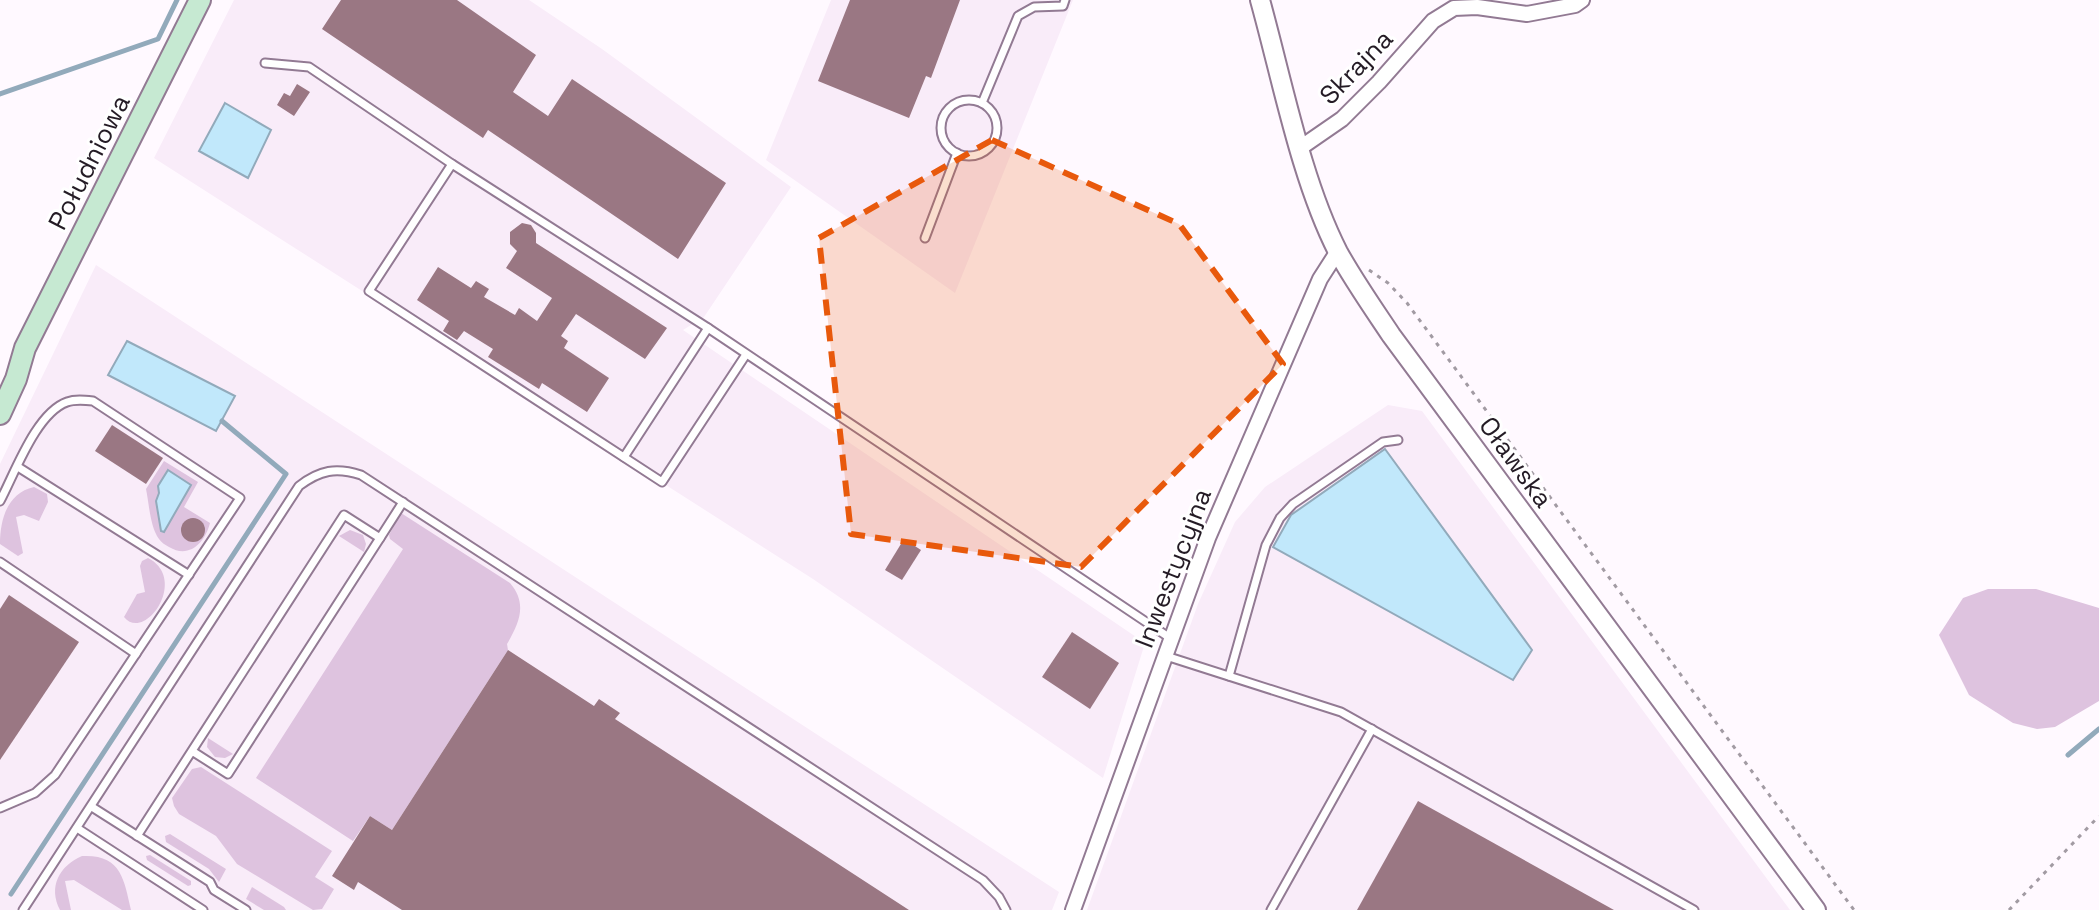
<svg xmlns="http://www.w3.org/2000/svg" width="2099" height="910" viewBox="0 0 2099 910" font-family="'Space Grotesk',sans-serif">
  <rect width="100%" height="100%" fill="#fff9ff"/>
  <g fill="#f9ecf9">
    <polygon points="234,0 529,0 602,49 791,187 704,317 683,330 1145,643 1103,778 813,579 154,158"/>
    <polygon points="831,0 1073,0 955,293 766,160"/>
    <polygon points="96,265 1059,892 1052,910 0,910 0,464"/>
    <polygon points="1388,405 1422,411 1790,910 1087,910 1198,604 1235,522 1265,487"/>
  </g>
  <g fill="#dec3df">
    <path d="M164,461l34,21 -14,25 26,16c-5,20 -21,36 -41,24 -4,-2 -8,-5 -10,-8 -9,-12 -10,-36 -13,-50z"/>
    <path d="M34,487l13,7 1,8 -9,19 -15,-6 -8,2 7,36 -5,3 -18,-12c0,-24 7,-51 34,-57z"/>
    <path d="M401,513l109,70c18,21 9,40 -3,61l1,6 -116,180 -22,-14 -17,25 -97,-63 147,-229 -13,-10 -1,-4z"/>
    <polygon points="350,530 363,535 366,544 364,552 339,536"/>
    <path d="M148,558c41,21 -3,85 -24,59l13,-23 8,-2 -5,-26 2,-5z"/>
    <polygon points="1988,589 2036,589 2099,608 2099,701 2055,727 2037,729 2013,723 1969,695 1939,635 1963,598"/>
    <polygon points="208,738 233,754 225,758 215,757 207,747"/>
    <polygon points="201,767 332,851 315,877 334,889 322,909 313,910 237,864 216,836 179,814 174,806 172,798 192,769"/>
    <polygon points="170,834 226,869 219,882 209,869 166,842 165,836"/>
    <polygon points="150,855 191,881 191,885 188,886 147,860 146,856"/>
    <path d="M82,856c39,-2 42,23 49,54h-9l-48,-30 -9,1 6,29h-11c-12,-23 -1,-44 22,-54z"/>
    <polygon points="252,887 284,907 286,910 264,910 246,899"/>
  </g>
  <g fill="#c1e8fb" stroke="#92aabb" stroke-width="2">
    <polygon points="225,103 271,130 248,178 199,151"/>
    <polygon points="127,341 235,396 216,431 108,375"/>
    <polygon points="1385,449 1532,650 1513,680 1273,547 1291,515"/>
    <polygon points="168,470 191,485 164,532 161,531 156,501 159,493 158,486"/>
  </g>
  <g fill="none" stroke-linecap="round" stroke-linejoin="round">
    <g stroke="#92aabb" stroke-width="5">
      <polyline points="0,94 158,39 177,0"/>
      <polyline points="2068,755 2099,729"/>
      <polyline points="11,894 286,474 222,421"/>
    </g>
  </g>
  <g fill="#9a7783">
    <polygon points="341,0 457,0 536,55 513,92 548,116 572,79 726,183 678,259 488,130 483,138 322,29"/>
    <polygon points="850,0 960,0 931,78 926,76 909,118 818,81"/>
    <polygon points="297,84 310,92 294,116 277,105 284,93 290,96"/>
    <polygon points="522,223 531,225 536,233 536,243 667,328 645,359 576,314 561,336 568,341 564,348 609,378 587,412 542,383 539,389 488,357 493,349 464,331 457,340 443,331 449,321 417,300 438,267 471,288 476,281 489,289 484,297 515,315 519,308 537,321 552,298 506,268 517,251 510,244 510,232"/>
    <polygon points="112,425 163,458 146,484 95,451"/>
    <circle cx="193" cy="530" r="12"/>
    <polygon points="904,539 921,550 902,580 885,570"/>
    <polygon points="9,595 79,642 0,760 0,609"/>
    <polygon points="1072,632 1119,663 1090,709 1042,677"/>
    <polygon points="508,650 594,706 599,699 620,713 615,719 909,910 402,910 358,882 354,890 332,876 370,816 392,830"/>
    <polygon points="1418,801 1614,910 1357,910"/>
  </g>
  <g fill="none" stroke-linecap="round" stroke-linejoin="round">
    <defs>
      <g id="service">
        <polyline points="265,63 309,67 452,164 708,328 1170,638"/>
        <circle cx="969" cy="128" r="28"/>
        <polyline points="982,103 1018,16 1034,7 1063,6 1065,0"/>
        <polyline points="452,164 369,291 662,482 745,356"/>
        <polyline points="925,238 957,153"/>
        <polyline points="624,457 708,328"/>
        <polyline points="18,467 189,575"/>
        <path d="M0,501c15,-28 36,-88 67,-99 8,-3 17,-2 26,-1l147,97 -185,277 -20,18 -35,15"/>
        <polyline points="380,538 403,502"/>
        <polyline points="0,562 136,654"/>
        <polyline points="1166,656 1341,712 1694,910"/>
        <polyline points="1229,676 1266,545 1280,518 1293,504 1383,442 1398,440"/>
        <polyline points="92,807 210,882 214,890 246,910"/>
        <polyline points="77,828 203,910"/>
        <polyline points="137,836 344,515 380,538 228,774 192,751"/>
        <path d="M23,910l276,-424c21,-16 37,-19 62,-11l622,405 16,17 7,13"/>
        <polyline points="1271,910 1372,729"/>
      </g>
      <g id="minor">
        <polyline points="1300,148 1342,119 1379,82 1433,21 1454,8 1477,7 1527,14 1575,5 1582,0"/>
        <polyline points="1073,910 1208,538 1320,279 1338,251"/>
      </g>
      <path id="tertiary" d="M1260,0c22,79 41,180 78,252 16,29 35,56 53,83l425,575"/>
      <polyline id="secondary" points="0,414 16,379 25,348 200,0"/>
    </defs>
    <use href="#service" stroke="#927a93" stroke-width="11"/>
    <use href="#minor" stroke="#927a93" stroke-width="18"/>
    <use href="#tertiary" stroke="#927a93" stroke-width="22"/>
    <use href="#secondary" stroke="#927a93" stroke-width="24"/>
    <g stroke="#a29ba3" stroke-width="3" stroke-dasharray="4 6" stroke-linecap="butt">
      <polyline points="1369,270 1388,283 1407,303 1854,910"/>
      <polyline points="2009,910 2099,816"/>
    </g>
    <use href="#service" stroke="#fff" stroke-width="7"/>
    <use href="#minor" stroke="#fff" stroke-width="14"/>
    <use href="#tertiary" stroke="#fff" stroke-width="18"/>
    <use href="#secondary" stroke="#c6e9d2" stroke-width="20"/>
  </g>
  <path fill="#e8590c" fill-opacity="0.2" stroke="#e8590c" stroke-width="6" stroke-dasharray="16 10" stroke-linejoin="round" d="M992,140l187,84 104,140 -202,203 -230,-33 -32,-296z"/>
  <g text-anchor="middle" stroke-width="6" stroke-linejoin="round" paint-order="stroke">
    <g font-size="26" fill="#241b25" stroke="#fff">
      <text transform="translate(1356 67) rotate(-46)" y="9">Skrajna</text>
      <text transform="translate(89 162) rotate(-63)" y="9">Południowa</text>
      <text transform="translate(1516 462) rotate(54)" y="9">Oławska</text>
      <text transform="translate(1173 568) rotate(-69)" y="9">Inwestycyjna</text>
    </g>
  </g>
</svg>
